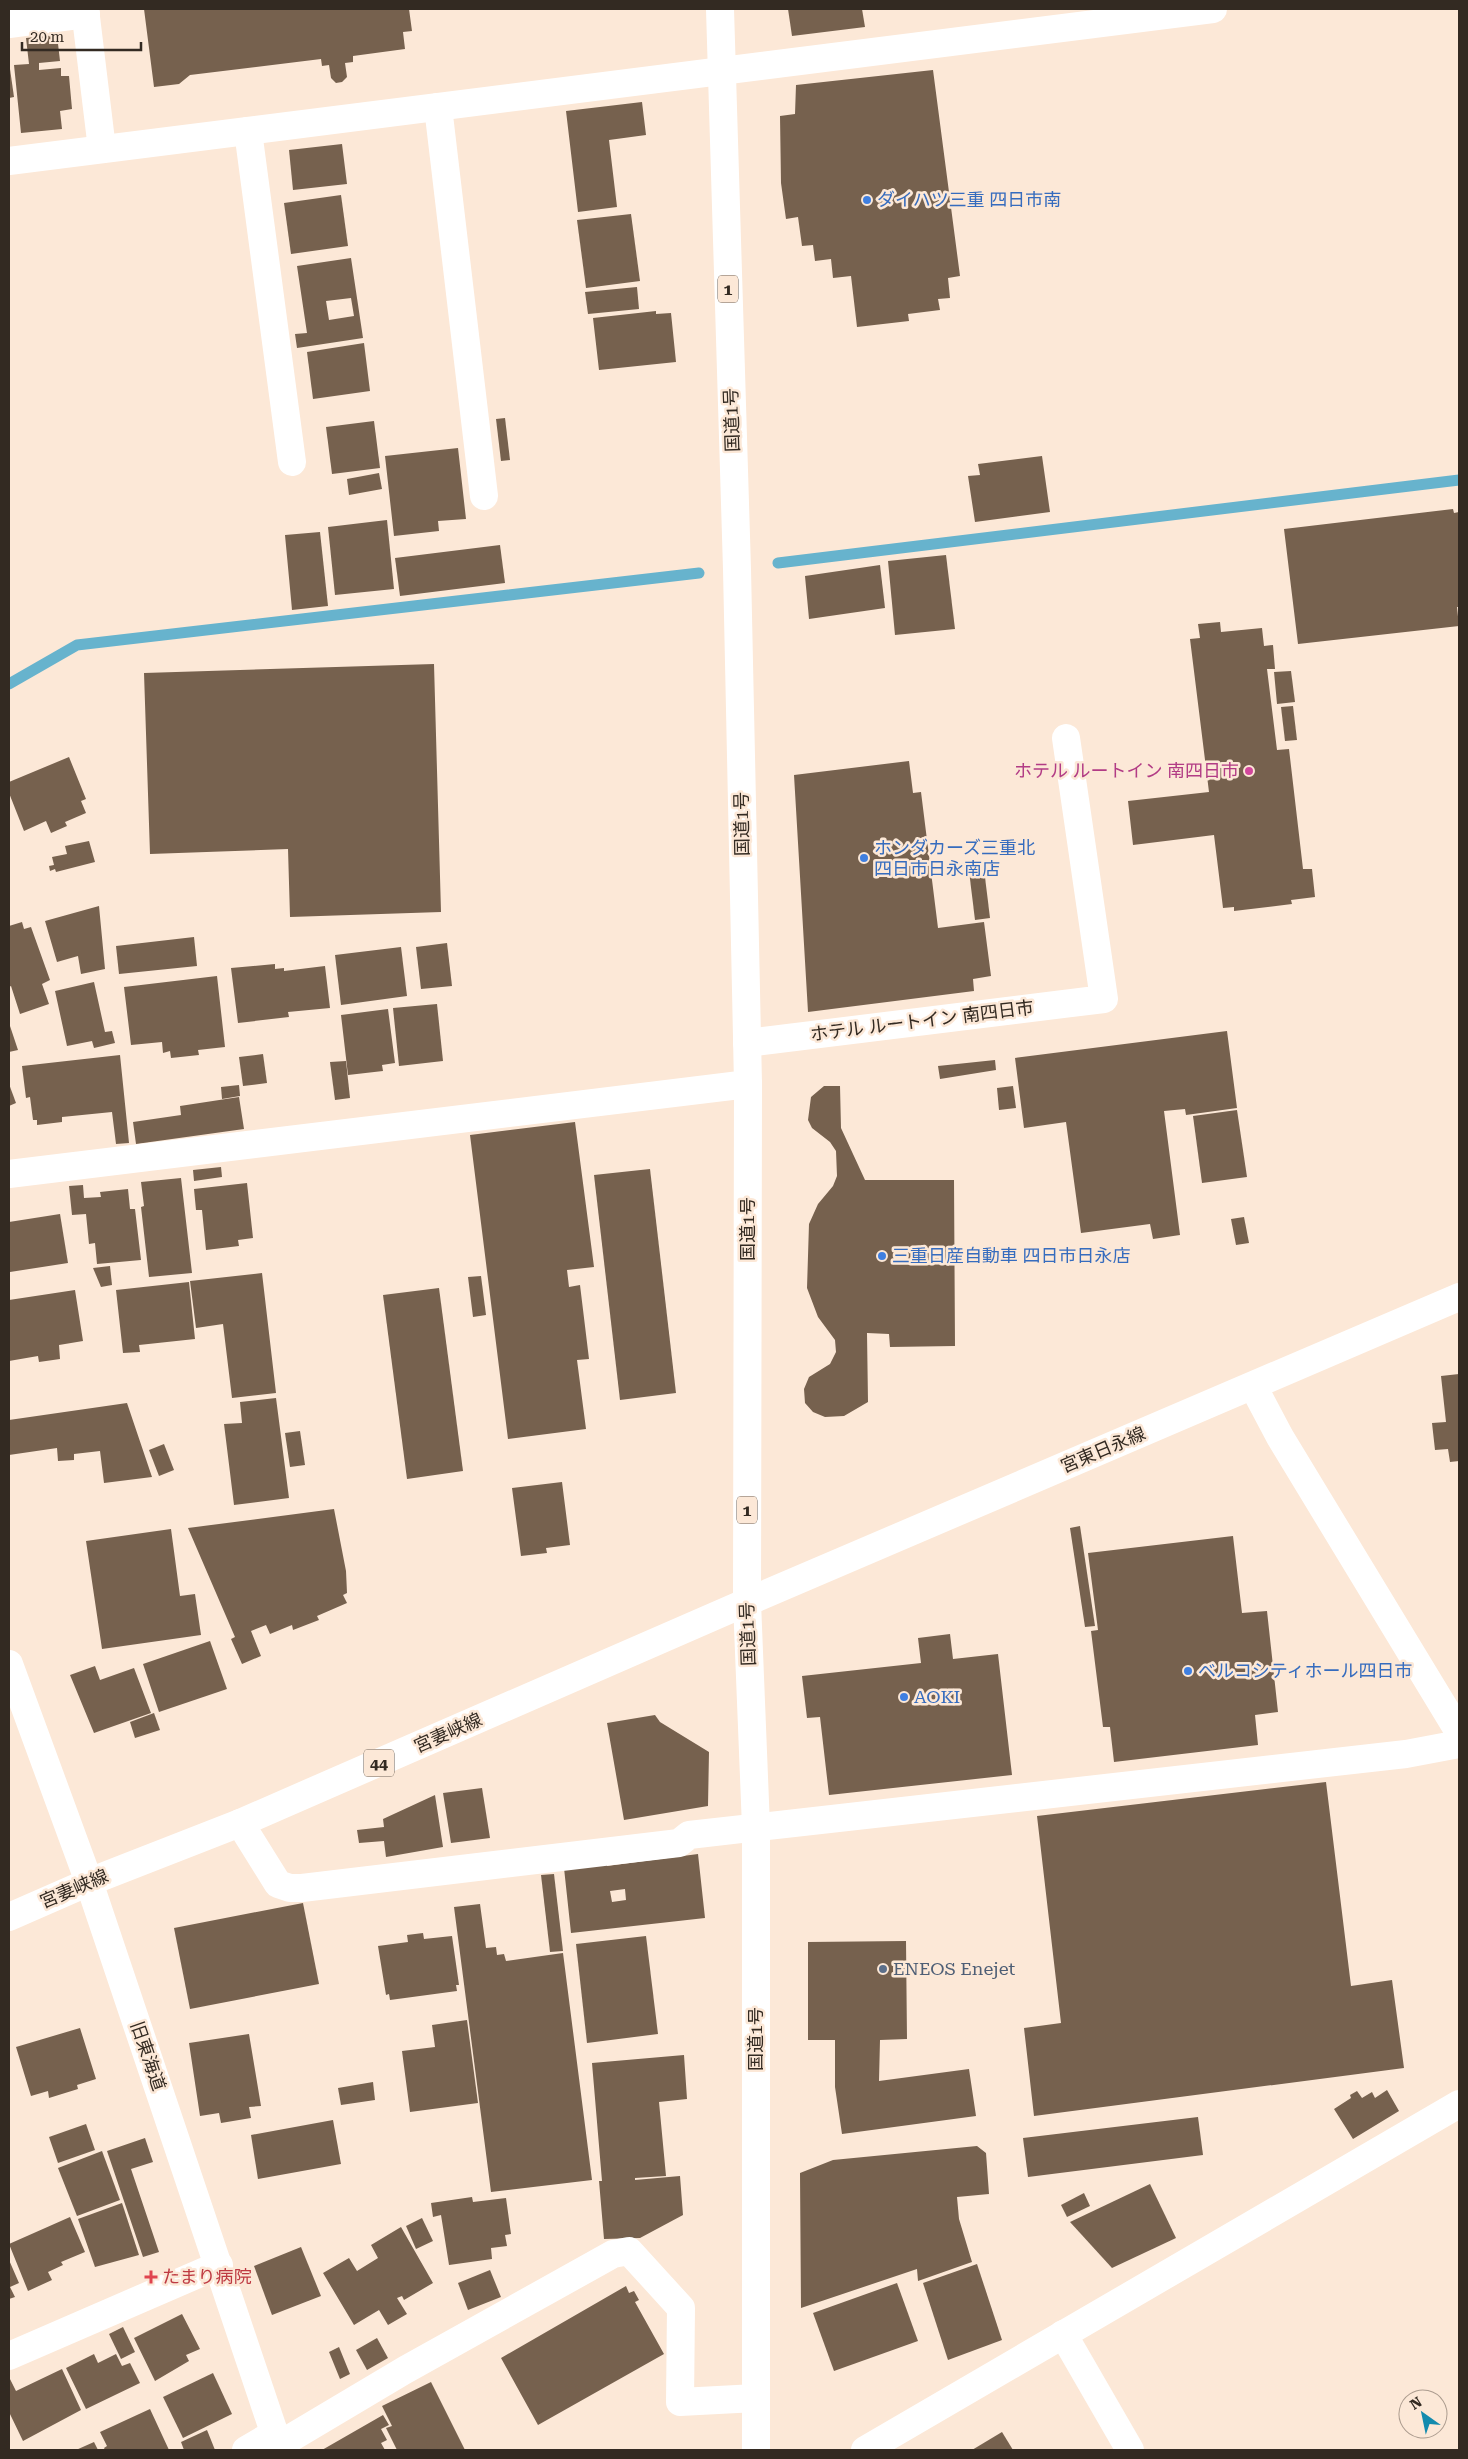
<svg xmlns="http://www.w3.org/2000/svg" width="1468" height="2459" viewBox="0 0 1468 2459" font-family="'Roboto Serif','Noto Sans JP',serif">
  <rect width="100%" height="100%" fill="#fce8d7"/>
  <g fill="none" stroke-linecap="round" stroke-linejoin="round">
    <g stroke="#67b3cd" stroke-width="11">
      <polyline points="778,563 1459,480"/>
      <polyline points="9,684 77,645 699,573"/>
    </g>
  </g>
  <g fill="#76614e" fill-rule="evenodd">
    <polygon points="144,9 409,9 412,31 403,32 405,49 353,56 353,62 345,63 347,77 342,82 336,83 331,78 329,65 322,66 321,59 190,75 179,84 154,87"/>
    <polygon points="788,9 862,9 865,27 792,36"/>
    <polygon points="57,35 60,61 39,63 39,70 61,68 61,76 69,76 72,109 60,111 62,129 21,133 14,65 29,64 26,38"/>
    <polygon points="10,69 14,97 9,98 9,70"/>
    <polygon points="933,70 960,276 948,278 950,298 938,299 940,310 908,314 909,321 857,327 851,276 833,278 831,259 815,261 813,245 802,246 798,217 786,219 781,183 780,116 795,114 796,85"/>
    <polygon points="642,102 646,135 609,140 617,207 578,212 566,111"/>
    <polygon points="342,144 347,184 293,190 289,150"/>
    <polygon points="341,195 348,246 291,254 284,203"/>
    <polygon points="631,214 640,281 586,288 577,220"/>
    <path d="M351,258l12,80 -66,10 -2,-14 12,-1 -10,-67zM351,298l3,18 -25,4 -3,-19z"/>
    <polygon points="637,287 639,309 588,314 585,292"/>
    <polygon points="656,311 656,314 671,313 676,362 599,370 593,318"/>
    <polygon points="364,343 370,391 313,399 307,352"/>
    <polygon points="505,418 510,460 501,461 496,419"/>
    <polygon points="374,421 380,468 332,474 326,427"/>
    <polygon points="458,448 466,519 438,521 439,531 394,536 385,456"/>
    <polygon points="1042,456 1050,512 975,522 968,476 980,475 978,464"/>
    <polygon points="379,473 382,489 349,495 347,479"/>
    <polygon points="1453,509 1454,513 1459,512 1459,607 1457,607 1459,626 1298,644 1284,529"/>
    <polygon points="387,520 394,589 335,595 328,527"/>
    <polygon points="320,532 328,606 292,610 285,535"/>
    <polygon points="500,545 505,583 400,596 395,558"/>
    <polygon points="946,555 955,629 895,635 888,561"/>
    <polygon points="880,565 885,608 809,619 805,576"/>
    <polygon points="1220,622 1221,632 1262,628 1264,646 1273,645 1275,669 1267,669 1277,750 1289,749 1303,869 1312,869 1315,897 1291,900 1292,904 1234,911 1234,907 1223,908 1214,835 1133,845 1128,801 1209,792 1190,639 1200,638 1198,624"/>
    <polygon points="434,664 441,912 290,917 288,849 150,854 144,673"/>
    <polygon points="1291,671 1295,702 1277,704 1274,672"/>
    <polygon points="1293,706 1297,740 1285,741 1281,707"/>
    <polygon points="69,757 86,799 81,801 86,813 65,822 67,826 51,833 46,821 24,831 9,793 9,782"/>
    <polygon points="909,761 913,793 921,792 938,928 984,922 991,976 973,979 974,991 808,1012 794,775"/>
    <polygon points="89,841 95,862 56,872 55,869 50,871 49,866 54,865 52,857 67,854 65,846"/>
    <polygon points="984,869 990,918 975,920 969,871"/>
    <polygon points="99,906 105,969 81,974 78,956 57,962 45,921"/>
    <polygon points="22,922 24,929 31,927 50,980 42,984 49,1004 20,1014 11,986 9,987 9,926"/>
    <polygon points="194,937 197,966 119,974 116,946"/>
    <polygon points="447,943 452,986 421,989 416,947"/>
    <polygon points="401,947 407,996 341,1005 335,955"/>
    <polygon points="275,964 275,969 284,968 284,971 325,966 330,1008 288,1012 289,1017 238,1023 231,968"/>
    <polygon points="217,976 225,1047 198,1050 199,1055 171,1058 170,1051 163,1053 162,1042 131,1045 124,987"/>
    <polygon points="94,982 105,1032 112,1031 115,1043 94,1048 92,1041 67,1046 55,991"/>
    <polygon points="437,1004 443,1061 399,1066 393,1008"/>
    <polygon points="388,1009 395,1063 382,1065 383,1071 348,1075 341,1015"/>
    <polygon points="9,1023 18,1050 9,1052"/>
    <polygon points="1227,1031 1237,1108 1186,1115 1185,1109 1164,1111 1180,1235 1153,1239 1150,1224 1081,1233 1066,1122 1024,1128 1015,1058"/>
    <polygon points="263,1054 267,1083 243,1086 239,1057"/>
    <polygon points="120,1055 129,1143 116,1144 112,1112 62,1117 62,1122 37,1125 37,1120 33,1120 30,1097 26,1098 22,1066"/>
    <polygon points="995,1060 996,1070 940,1079 938,1066"/>
    <polygon points="346,1061 350,1098 335,1100 330,1062"/>
    <polygon points="9,1084 16,1103 9,1106"/>
    <polygon points="239,1085 240,1096 222,1099 221,1087"/>
    <polygon points="824,1086 840,1086 841,1128 865,1180 954,1180 955,1346 890,1347 889,1334 867,1333 868,1402 844,1416 825,1417 813,1412 805,1403 804,1389 809,1377 830,1364 836,1352 835,1340 818,1317 807,1288 809,1224 818,1204 833,1186 837,1176 836,1151 830,1142 812,1128 808,1120 811,1097"/>
    <polygon points="1013,1086 1016,1108 999,1110 997,1088"/>
    <polygon points="239,1097 244,1129 136,1144 133,1122 181,1115 180,1106"/>
    <polygon points="1237,1110 1247,1177 1202,1183 1193,1116"/>
    <polygon points="575,1122 594,1267 567,1270 569,1287 580,1285 589,1359 577,1360 586,1429 508,1439 470,1135"/>
    <polygon points="221,1167 222,1177 194,1181 193,1170"/>
    <polygon points="650,1169 676,1393 620,1400 594,1175"/>
    <polygon points="181,1178 192,1273 149,1277 141,1207 144,1206 141,1182"/>
    <polygon points="247,1183 253,1238 238,1240 239,1246 206,1250 202,1210 196,1210 194,1189"/>
    <polygon points="83,1185 84,1198 101,1197 100,1192 128,1189 130,1209 135,1209 141,1260 97,1264 95,1243 89,1244 86,1214 72,1215 69,1186"/>
    <polygon points="60,1214 68,1263 10,1272 9,1222"/>
    <polygon points="1244,1217 1249,1243 1236,1245 1231,1219"/>
    <polygon points="110,1266 112,1285 101,1287 93,1268"/>
    <polygon points="262,1273 276,1393 232,1398 223,1324 196,1328 190,1281"/>
    <polygon points="481,1276 486,1315 473,1317 468,1277"/>
    <polygon points="189,1282 195,1339 139,1345 140,1352 123,1353 116,1290"/>
    <polygon points="439,1288 463,1471 407,1479 383,1295"/>
    <polygon points="75,1290 83,1341 59,1345 60,1359 39,1362 38,1356 9,1361 9,1300"/>
    <polygon points="1459,1374 1459,1461 1450,1462 1448,1449 1435,1450 1432,1423 1446,1422 1441,1376"/>
    <polygon points="276,1398 289,1498 234,1505 224,1424 242,1423 240,1402"/>
    <polygon points="127,1403 152,1477 104,1483 100,1451 74,1454 74,1460 58,1461 57,1448 9,1455 9,1420"/>
    <polygon points="300,1431 305,1465 290,1467 285,1433"/>
    <polygon points="164,1444 174,1470 159,1476 149,1450"/>
    <polygon points="562,1482 570,1545 546,1548 547,1553 521,1556 512,1488"/>
    <polygon points="334,1509 346,1571 347,1593 343,1595 347,1603 317,1616 319,1620 293,1630 292,1625 270,1634 266,1625 251,1631 261,1656 242,1664 231,1639 235,1637 188,1528"/>
    <polygon points="1080,1526 1095,1626 1085,1627 1070,1528"/>
    <polygon points="171,1529 180,1596 195,1594 201,1635 102,1649 86,1541"/>
    <polygon points="1233,1536 1242,1613 1267,1611 1278,1712 1255,1715 1258,1745 1114,1762 1110,1727 1103,1727 1091,1631 1098,1630 1088,1553"/>
    <polygon points="950,1634 953,1659 998,1654 1012,1775 829,1795 820,1717 807,1718 802,1676 921,1663 918,1638"/>
    <polygon points="210,1641 227,1689 159,1712 143,1664"/>
    <polygon points="95,1666 100,1680 134,1668 151,1713 94,1733 70,1675"/>
    <polygon points="154,1713 160,1730 135,1738 130,1722"/>
    <polygon points="655,1715 660,1722 709,1752 708,1806 624,1820 607,1723"/>
    <polygon points="1326,1782 1351,1986 1392,1980 1404,2068 1034,2116 1024,2028 1061,2023 1037,1816"/>
    <polygon points="482,1788 490,1838 451,1843 443,1793"/>
    <polygon points="435,1795 443,1847 386,1857 384,1841 359,1843 357,1830 384,1827 383,1819"/>
    <path d="M698,1854l7,64 -134,15 -7,-65 43,-5v3zM625,1889l1,11 -14,2 -2,-11z"/>
    <polygon points="554,1874 563,1951 550,1952 541,1875"/>
    <polygon points="303,1903 319,1984 190,2009 174,1928"/>
    <polygon points="480,1904 486,1948 496,1947 497,1955 504,1954 506,1961 563,1953 592,2180 491,2192 454,1907"/>
    <polygon points="423,1933 424,1939 452,1936 459,1985 456,1985 457,1991 390,2000 389,1994 386,1995 378,1946 408,1942 407,1935"/>
    <polygon points="646,1936 658,2034 587,2043 576,1944"/>
    <polygon points="906,1941 907,2039 880,2040 879,2081 969,2069 976,2116 842,2134 835,2087 835,2040 808,2040 808,1942"/>
    <polygon points="467,2020 478,2103 410,2112 402,2051 435,2047 432,2025"/>
    <polygon points="80,2028 96,2079 77,2085 78,2089 49,2098 48,2091 31,2096 16,2047"/>
    <polygon points="249,2034 261,2106 249,2107 251,2118 221,2123 219,2113 200,2116 189,2043"/>
    <polygon points="684,2055 687,2099 659,2102 666,2176 635,2178 635,2180 680,2176 683,2215 640,2238 604,2239 599,2181 602,2181 592,2063"/>
    <polygon points="373,2082 375,2100 341,2105 338,2088"/>
    <polygon points="1387,2090 1399,2111 1353,2139 1334,2109 1351,2098 1350,2095 1357,2091 1362,2098 1372,2092 1375,2098"/>
    <polygon points="1198,2117 1203,2155 1028,2177 1023,2138"/>
    <polygon points="333,2120 341,2164 258,2179 251,2135"/>
    <polygon points="86,2124 95,2150 58,2163 49,2137"/>
    <polygon points="145,2138 153,2162 131,2169 159,2252 143,2257 107,2151"/>
    <polygon points="977,2146 986,2153 989,2194 957,2197 959,2219 972,2262 918,2281 917,2269 801,2308 800,2173 833,2160"/>
    <polygon points="102,2151 120,2200 77,2216 58,2168"/>
    <polygon points="1150,2184 1176,2238 1112,2268 1070,2222"/>
    <polygon points="1084,2193 1090,2206 1067,2217 1061,2205"/>
    <polygon points="472,2197 473,2202 506,2198 511,2234 505,2235 507,2246 491,2248 492,2259 449,2265 441,2215 433,2217 431,2203"/>
    <polygon points="122,2203 139,2255 95,2267 78,2219"/>
    <polygon points="70,2217 85,2252 61,2262 63,2265 48,2272 52,2280 28,2291 9,2244"/>
    <polygon points="422,2218 433,2241 416,2249 406,2226"/>
    <polygon points="401,2227 433,2283 404,2300 402,2296 397,2298 407,2314 388,2325 379,2310 354,2325 323,2273 349,2258 357,2271 378,2258 371,2245"/>
    <polygon points="301,2247 321,2296 272,2315 254,2266"/>
    <polygon points="9,2260 19,2283 10,2287 15,2297 9,2299"/>
    <polygon points="977,2264 1002,2340 948,2360 923,2283"/>
    <polygon points="490,2270 501,2297 468,2310 458,2283"/>
    <polygon points="897,2283 918,2341 834,2371 813,2313"/>
    <polygon points="626,2286 629,2293 634,2291 639,2300 635,2302 664,2354 538,2425 501,2358"/>
    <polygon points="182,2314 200,2349 186,2355 189,2361 155,2381 134,2338"/>
    <polygon points="123,2327 135,2352 121,2359 109,2334"/>
    <polygon points="377,2338 388,2358 367,2370 356,2350"/>
    <polygon points="339,2347 350,2374 340,2379 329,2352"/>
    <polygon points="94,2354 98,2363 116,2354 122,2366 130,2363 140,2383 86,2409 66,2368"/>
    <polygon points="62,2369 81,2410 23,2441 9,2412 9,2377 16,2391"/>
    <polygon points="213,2373 232,2414 183,2438 163,2397"/>
    <polygon points="431,2382 465,2450 397,2450 386,2428 392,2426 382,2406"/>
    <polygon points="150,2409 169,2450 105,2450 104,2448 107,2446 100,2432"/>
    <polygon points="383,2415 389,2425 381,2429 387,2440 381,2443 385,2450 322,2450"/>
    <polygon points="207,2430 215,2450 184,2450 181,2442"/>
    <polygon points="1002,2432 1013,2450 972,2450"/>
    <polygon points="94,2442 98,2450 76,2450"/>
  </g>
  <g fill="none" stroke-linecap="round" stroke-linejoin="round">
    <g stroke="#fff" stroke-width="28">
      <polyline points="85,9 102,149"/>
      <polyline points="9,24 86,14"/>
      <polyline points="438,107 484,496"/>
      <polyline points="248,131 292,462"/>
      <polyline points="9,161 1213,9"/>
      <polyline points="747,1043 1104,999 1066,738"/>
      <polyline points="9,1174 748,1084"/>
      <polyline points="1253,1386 1280,1437 1459,1732"/>
      <polyline points="9,1664 89,1882 280,2450"/>
      <polyline points="240,1823 278,1884 290,1888 302,1888 679,1843 689,1835 1406,1754 1459,1744"/>
      <polyline points="1063,2334 1130,2450"/>
      <polyline points="9,2356 219,2265"/>
      <polyline points="279,2445 405,2370 613,2254 629,2251 681,2308 680,2402 756,2398"/>
      <polyline points="246,2450 275,2433"/>
      <polyline points="865,2450 1459,2104"/>
    </g>
    <polyline stroke="#fff" stroke-width="28" points="9,1917 89,1882 240,1823 747,1602 1459,1297"/>
    <polyline stroke="#fff" stroke-width="28" points="720,9 737,569 748,1084 747,1602 756,1827 756,2450"/>
  </g>
  <g fill="#3f7fe0" stroke="#fce8d7" stroke-width="2">
    <circle cx="867" cy="200" r="5"/>
    <circle cx="864" cy="858" r="5"/>
    <circle cx="882" cy="1256" r="5"/>
    <circle cx="1188" cy="1671" r="5"/>
    <circle cx="904" cy="1697" r="5"/>
  </g>
  <circle fill="#d1479c" stroke="#fce8d7" stroke-width="2" cx="1249" cy="771" r="5"/>
  <circle fill="#5c6f8a" stroke="#fce8d7" stroke-width="2" cx="883" cy="1969" r="5"/>
  <path fill="#e0444e" stroke="#fce8d7" stroke-width="2" d="M148.5 2269.5h5v5h5v5h-5v5h-5v-5h-5v-5h5z"/>
  <g text-anchor="middle" stroke-width="5" stroke-linejoin="round" paint-order="stroke">
    <g fill="#fce8d7" stroke="#6f6358" stroke-width="1">
      <rect x="718" y="275.5" width="20" height="27" rx="4"/>
      <rect x="737" y="1496.5" width="20" height="27" rx="4"/>
      <rect x="364" y="1749.5" width="30" height="27" rx="4"/>
    </g>
    <g font-size="16" font-weight="bold" fill="#332a22">
      <text x="728" y="295">1</text>
      <text x="747" y="1516">1</text>
      <text x="379" y="1769">44</text>
    </g>
    <g font-size="18" fill="#366cbe" stroke="#fce8d7" text-anchor="start">
      <text x="877" y="206">ダイハツ三重 四日市南</text>
      <text x="874" y="854">ホンダカーズ三重北<tspan x="874" dy="21">四日市日永南店</tspan></text>
      <text x="892" y="1262">三重日産自動車 四日市日永店</text>
      <text x="1198" y="1677">ベルコシティホール四日市</text>
      <text x="914" y="1703">AOKI</text>
    </g>
    <g font-size="18" fill="#332a22" stroke="#fce8d7">
      <text transform="translate(732 420) rotate(-92)" y="6">国道1号</text>
      <text transform="translate(742 824) rotate(-91)" y="6">国道1号</text>
      <text transform="translate(922 1021) rotate(-7)" y="6">ホテル ルートイン 南四日市</text>
      <text transform="translate(748 1229) rotate(-90)" y="6">国道1号</text>
      <text transform="translate(1103 1450) rotate(-23)" y="6">宮東日永線</text>
      <text transform="translate(748 1634) rotate(-92)" y="6">国道1号</text>
      <text transform="translate(448 1733) rotate(-24)" y="6">宮妻峡線</text>
      <text transform="translate(74 1889) rotate(-23)" y="6">宮妻峡線</text>
      <text transform="translate(756 2039) rotate(-90)" y="6">国道1号</text>
      <text transform="translate(148 2056) rotate(71)" y="6">旧東海道</text>
    </g>
    <g font-size="18" fill="#b23c85" stroke="#fce8d7" text-anchor="end">
      <text x="1239" y="777">ホテル ルートイン 南四日市</text>
    </g>
    <g font-size="18" fill="#4e5e75" stroke="#fce8d7" text-anchor="start">
      <text x="893" y="1975">ENEOS Enejet</text>
    </g>
    <g font-size="18" fill="#be3a42" stroke="#fce8d7" text-anchor="start">
      <text x="162" y="2283">たまり病院</text>
    </g>
  </g>
  <rect width="1468" height="2459" fill="none" stroke="#332a22" stroke-width="20"/>
  <g transform="translate(1423 2414) rotate(327)"><circle r="24" fill="#fce8d7" stroke="#ac9c8f"/>
  <path d="M0-4L9 19L0 12L-9 19Z" fill="#148bae"/>
  <text y="-8" font-size="14" font-weight="bold" text-anchor="middle" fill="#332a22">N</text>
  </g>
  <path d="M22 42v8h119v-8" fill="none" stroke="#332a22" stroke-width="2.5"/>
  <text x="30" y="42" font-size="15" fill="#332a22" stroke="#fce8d7" stroke-width="4" paint-order="stroke">20 m</text>
</svg>
